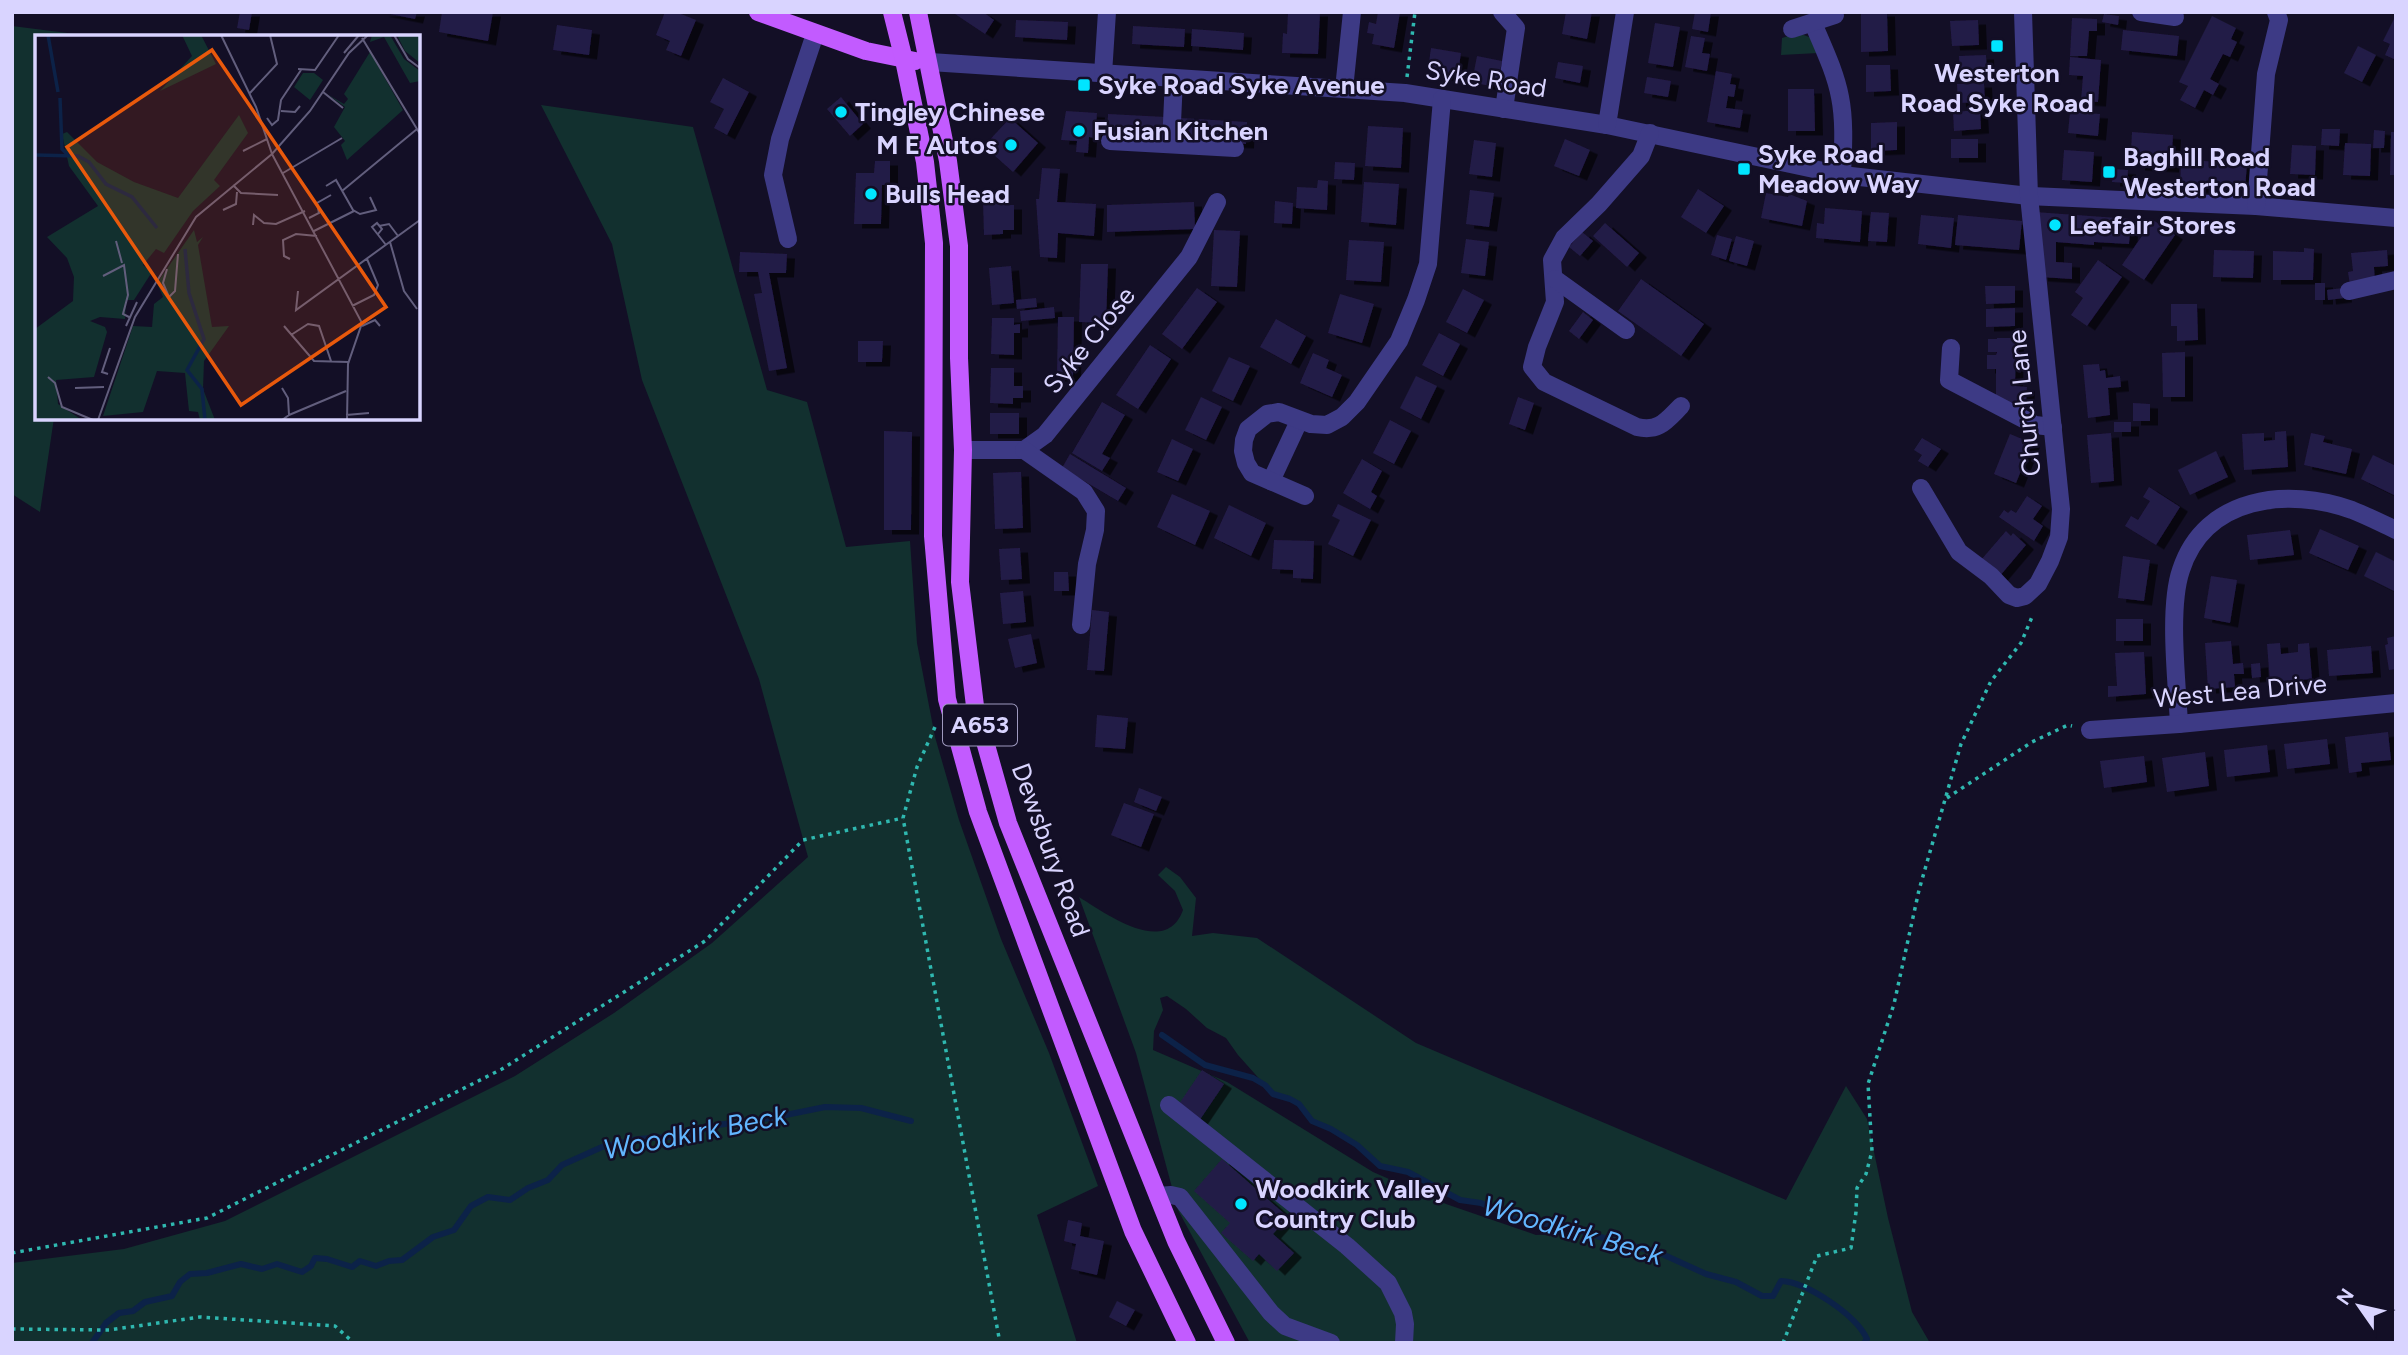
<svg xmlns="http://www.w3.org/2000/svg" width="2408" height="1355" viewBox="0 0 2408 1355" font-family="Figtree,sans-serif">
  <defs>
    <filter id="shadow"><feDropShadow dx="8" dy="4.5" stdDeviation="0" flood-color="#0009"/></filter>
  </defs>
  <rect width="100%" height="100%" fill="#130f26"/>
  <g fill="#12302f" fill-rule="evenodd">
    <polygon points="12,26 99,37 37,37 37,418 54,418 40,512 12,494"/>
    <polygon points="1798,33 1812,38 1818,53 1781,55 1782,38"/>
    <polygon points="541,105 693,127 767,390 807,402 846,547 910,541 917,643 935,737 959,820 1001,939 1049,1053 1098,1186 1037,1215 1077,1343 12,1343 12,1263 124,1249 225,1221 515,1076 614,1013 712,943 808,857 759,679 642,380 612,244"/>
    <path d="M1166,867l14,10 16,21 -4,38 21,-3 44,5 159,105 370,157 60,-114 21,33 21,99 24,94 18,31h-680l-72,-133 -42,-157 -57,-156c26,16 87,61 104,13l-8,-19 -17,-16zM1167,996l19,13 21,19 19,10 12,17 35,39 17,5 9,5 13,17 19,8 25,16 24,21 28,6 52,28 21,3 42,19 45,4 16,7 -48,2 -90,-31 -73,-32 -146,-90 -74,-32 1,-19 9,-21 -3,-12z"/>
  </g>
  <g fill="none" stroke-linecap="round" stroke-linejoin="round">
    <g stroke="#0c2248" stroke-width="6">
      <path d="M1162,1035l43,30 48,13 12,7 8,9 17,5 9,5 13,17 19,8 26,16 23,21 28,6 52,28 21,3 42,19 45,4 18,7 76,21 44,20 30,8 26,14h11l8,-15c26,1 75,34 86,58l-3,4"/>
      <polyline points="92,1343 106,1323 119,1313 133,1311 145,1302 172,1296 180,1282 190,1274 207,1273 241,1264 262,1269 277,1264 302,1272 311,1266 315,1258 327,1259 352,1267 360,1261 376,1266 389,1261 402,1260 433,1237 454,1230 471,1206 488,1197 510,1200 528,1188 548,1180 562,1165 602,1147 638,1139 684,1136 717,1125 771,1118 825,1107 861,1108 911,1121"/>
    </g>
  </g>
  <g fill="#241b47" filter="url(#shadow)">
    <polygon points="240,12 252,12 249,30 237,28"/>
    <polygon points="380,12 417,12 415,19"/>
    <polygon points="442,12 493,12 488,41 439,32"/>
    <polygon points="665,12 676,12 696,20 681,56 666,50 670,41 656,35"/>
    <polygon points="952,12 983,12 994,20 985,34"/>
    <polygon points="1288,12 1320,12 1318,54 1282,53 1283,33 1287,34"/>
    <polygon points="1378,12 1400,12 1394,48 1372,44 1374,34 1367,33 1369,22 1376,24"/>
    <polygon points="1566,12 1592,12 1587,39 1562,34"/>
    <polygon points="1695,12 1711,12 1708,32 1692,29"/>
    <polygon points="1861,12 1887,12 1888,51 1861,52"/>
    <polygon points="2104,14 2119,16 2118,25 2102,22"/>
    <polygon points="2396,15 2396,60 2385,55 2390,44 2383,41"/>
    <polygon points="2212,16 2236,28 2231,39 2237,42 2230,57 2223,54 2210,79 2219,84 2213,95 2204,90 2195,108 2180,100 2188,86 2179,82"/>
    <polygon points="2072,18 2097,19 2097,31 2089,31 2087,56 2070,56"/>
    <polygon points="1016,20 1068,22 1067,40 1015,37"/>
    <polygon points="1978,20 1979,45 1952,46 1950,21"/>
    <polygon points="1655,23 1680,27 1673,67 1648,63"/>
    <polygon points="557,25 592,30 589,55 553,50"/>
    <polygon points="1133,26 1185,29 1184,47 1132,44"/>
    <polygon points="1192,29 1244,33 1243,50 1191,46"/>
    <polygon points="2123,30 2179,36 2177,56 2121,50"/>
    <polygon points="1691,36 1705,38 1702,53 1710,54 1707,71 1685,67"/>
    <polygon points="2358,46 2376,55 2362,82 2344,73"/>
    <polygon points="1431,48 1461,53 1458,73 1450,72 1449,77 1437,75 1438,70 1428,69"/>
    <polygon points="1986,55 1987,74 1960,75 1959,56"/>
    <polygon points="1477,56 1502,61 1498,82 1492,81 1491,86 1480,84 1481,79 1473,77"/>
    <polygon points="2070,57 2101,60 2098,102 2081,101 2083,76 2069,75"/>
    <polygon points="1558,62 1583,66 1580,83 1555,78"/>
    <polygon points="1866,65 1890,65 1891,91 1866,92"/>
    <polygon points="1716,71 1732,74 1730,84 1736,85 1734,97 1728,96 1726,108 1743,110 1740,128 1707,122"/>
    <polygon points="1647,77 1671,81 1668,97 1644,93"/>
    <polygon points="723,78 749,92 727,135 714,128 724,109 710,102"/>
    <polygon points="1984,83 1985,102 1958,103 1957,84"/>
    <polygon points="1788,89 1814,89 1815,131 1788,131"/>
    <polygon points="841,97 863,124 850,136 827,109"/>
    <polygon points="1980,110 1981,129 1954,131 1953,112"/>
    <polygon points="1066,111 1097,113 1095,138 1089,137 1088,153 1076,152 1077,141 1061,140"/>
    <polygon points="2070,112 2100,114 2098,136 2068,133"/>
    <polygon points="1108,114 1166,117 1165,138 1107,135"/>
    <polygon points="1010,118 1038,143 1013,172 984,146"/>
    <polygon points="1180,118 1247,122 1246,144 1178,140"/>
    <polygon points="1897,122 1897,150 1871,151 1871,123"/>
    <polygon points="1368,126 1403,128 1401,168 1365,166"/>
    <polygon points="2322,129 2340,129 2339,146 2321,145"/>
    <polygon points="2374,130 2385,131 2384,148 2373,148"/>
    <polygon points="2132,132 2173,135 2171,168 2137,166 2138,151 2131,151"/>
    <polygon points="2391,132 2396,132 2396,175 2390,175"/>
    <polygon points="1565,139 1590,150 1579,176 1554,166"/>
    <rect x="1951" y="139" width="27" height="19"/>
    <polygon points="1474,140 1496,143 1492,177 1469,174"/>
    <polygon points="2345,143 2371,144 2370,176 2343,175"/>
    <polygon points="2292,145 2316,146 2315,175 2290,174"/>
    <polygon points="2064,150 2094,152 2092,182 2062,180"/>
    <polygon points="2181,160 2247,163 2245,190 2180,188"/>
    <polygon points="875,161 890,161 890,185 882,185 881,224 854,224 856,173 874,173"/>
    <polygon points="1335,162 1355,163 1354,180 1334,179"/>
    <polygon points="1042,168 1060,169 1057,202 1096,204 1094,236 1058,233 1057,258 1040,257 1036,199 1039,199"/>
    <polygon points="2113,169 2128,170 2127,183 2112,182"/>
    <polygon points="1318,180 1328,181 1327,210 1296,208 1297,187 1317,188"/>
    <polygon points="1364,182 1399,184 1396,225 1361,222"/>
    <polygon points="1698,189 1724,206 1706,233 1681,217"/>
    <polygon points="1470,190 1494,193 1489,227 1466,224"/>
    <polygon points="1766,193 1788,197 1789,194 1807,201 1802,226 1761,218"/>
    <polygon points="983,201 1005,201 1005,205 1014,205 1014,230 1003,230 1003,234 984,235"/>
    <polygon points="1275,201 1293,203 1292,224 1274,223"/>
    <polygon points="1194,202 1195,229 1107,232 1107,205"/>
    <polygon points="1825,208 1862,211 1860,242 1816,238 1817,223 1824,224"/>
    <polygon points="1871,212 1889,213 1887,242 1868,241"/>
    <polygon points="2035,212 2131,219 2129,244 2094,242 2094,245 2056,242 2056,262 2072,263 2072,279 2040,277"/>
    <polygon points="1921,215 1954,218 1951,248 1918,244"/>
    <polygon points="1958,215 2022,221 2019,250 1955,245"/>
    <polygon points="2153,220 2175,235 2144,280 2122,265"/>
    <polygon points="1605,223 1639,253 1627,267 1593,236"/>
    <polygon points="1214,230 1240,231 1237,287 1211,286"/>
    <polygon points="1582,232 1593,241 1580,256 1569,247"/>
    <polygon points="1717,235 1732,239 1726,260 1711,255"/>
    <polygon points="1736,236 1754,241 1747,266 1729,261"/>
    <polygon points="1466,239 1489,242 1485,276 1461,273"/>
    <polygon points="1349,240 1384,242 1381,282 1346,280"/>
    <polygon points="2304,248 2314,249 2313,280 2273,280 2273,251 2304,252"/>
    <polygon points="2214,250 2254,251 2253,278 2213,277"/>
    <polygon points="2387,250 2388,266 2374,267 2375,283 2350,285 2348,272 2353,271 2351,253"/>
    <polygon points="740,252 787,254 786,273 769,273 787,368 769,371 754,294 762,293 758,272 739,272"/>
    <polygon points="2098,260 2122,277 2087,326 2071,315 2083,298 2075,292"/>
    <polygon points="1081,264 1108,264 1106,323 1079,322"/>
    <polygon points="1011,266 1014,303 992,305 989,268"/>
    <polygon points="1641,279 1704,324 1681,356 1618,311"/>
    <rect x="2315" y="283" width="10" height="17"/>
    <polygon points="1985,286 2015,286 2015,303 1986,304"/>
    <polygon points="1197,288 1217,302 1182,349 1162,334"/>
    <polygon points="2343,288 2344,298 2328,300 2327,290"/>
    <polygon points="1463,289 1484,300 1467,333 1446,322"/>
    <polygon points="1340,294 1374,304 1362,343 1328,333"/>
    <polygon points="1036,298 1037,307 1017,309 1016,300"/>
    <polygon points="2171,304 2197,304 2198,340 2177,341 2177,326 2171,326"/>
    <polygon points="1054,307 1055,318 1021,321 1020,311"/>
    <polygon points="2015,308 2015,326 1986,327 1986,309"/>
    <polygon points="1583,312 1593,320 1579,339 1569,331"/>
    <polygon points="1058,317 1074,317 1073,377 1057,377"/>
    <polygon points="992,318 1014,318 1014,325 1020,324 1020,333 1014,333 1014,355 991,354"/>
    <polygon points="1276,319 1306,336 1291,364 1260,347"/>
    <polygon points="1439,333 1460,344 1443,376 1422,365"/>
    <polygon points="1997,338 2016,338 2015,386 2027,387 2026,403 1996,402 1996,369 1987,369 1987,355 1996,355 1997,352 1988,352 1988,339 1997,339"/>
    <polygon points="858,341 883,341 882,362 858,362"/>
    <polygon points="1150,345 1171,359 1138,409 1116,395"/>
    <polygon points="2185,352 2185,397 2163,397 2162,353"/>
    <polygon points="1313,353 1329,360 1326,368 1342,375 1332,397 1300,383"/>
    <polygon points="1229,357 1250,366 1233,401 1212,391"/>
    <polygon points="2099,364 2100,371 2105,370 2106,378 2120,376 2121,387 2108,388 2110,415 2088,418 2083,365"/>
    <polygon points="991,368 1014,368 1014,386 1023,386 1023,398 1013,398 1013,404 990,403"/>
    <polygon points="1416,376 1437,386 1421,419 1400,408"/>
    <polygon points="1201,397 1222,407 1206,440 1185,430"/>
    <polygon points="1518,397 1534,403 1525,430 1509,424"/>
    <polygon points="1102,402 1125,415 1102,454 1110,458 1102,471 1072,453"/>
    <polygon points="2133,403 2150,404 2150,421 2133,421"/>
    <rect x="990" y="413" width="29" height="21"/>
    <polygon points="1390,420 1411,431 1394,464 1373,453"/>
    <rect x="2114" y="422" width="17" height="10"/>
    <polygon points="884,431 912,432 911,530 884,530"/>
    <polygon points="2286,431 2288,467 2244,470 2242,434 2264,433 2264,441 2275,440 2275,432"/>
    <polygon points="2111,433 2114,481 2091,483 2087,435"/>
    <polygon points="2311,433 2325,436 2323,442 2352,449 2346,474 2304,465"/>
    <polygon points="2010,434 2032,443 2016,483 1994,474"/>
    <polygon points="1922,438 1941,449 1928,467 1918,461 1922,455 1914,450"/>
    <polygon points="1172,439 1193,449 1178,481 1157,472"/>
    <polygon points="2216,451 2228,477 2190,495 2178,470"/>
    <polygon points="1070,454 1126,488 1118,501 1062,468"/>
    <polygon points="2373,455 2396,466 2396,496 2361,479"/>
    <polygon points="1362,459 1382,471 1371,492 1377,496 1370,509 1343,493"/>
    <polygon points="1021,472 1023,528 995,529 993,473"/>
    <polygon points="2149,487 2180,507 2156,545 2125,526 2131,516 2138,520 2150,501 2143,497"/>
    <polygon points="1172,494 1210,511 1195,545 1157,527"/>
    <polygon points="2027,496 2042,506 2033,519 2043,526 2034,541 1999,517 2004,510 2008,513 2011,510 2016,513"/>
    <polygon points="1338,504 1371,520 1353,556 1328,544 1340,520 1332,516"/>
    <polygon points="1229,505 1266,523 1251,556 1214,538"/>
    <polygon points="2320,529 2359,546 2348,570 2309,553"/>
    <polygon points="2290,530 2294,555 2250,560 2247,535"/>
    <polygon points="2006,531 2011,536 2013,533 2026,545 1999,577 1981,560"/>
    <polygon points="1274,540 1314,541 1313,579 1293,578 1293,570 1272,569"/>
    <polygon points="1020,548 1022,579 1001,580 999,549"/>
    <polygon points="2376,552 2396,562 2396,592 2364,576"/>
    <polygon points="2123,556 2150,560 2144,601 2118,598"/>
    <polygon points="1054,572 1068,572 1069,591 1054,591"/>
    <polygon points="2211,576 2237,580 2230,623 2204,618"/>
    <polygon points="1023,591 1026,622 1003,624 1000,593"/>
    <polygon points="1092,610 1109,612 1104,671 1087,670"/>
    <rect x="2116" y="619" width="27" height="22"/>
    <polygon points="1031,634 1037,663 1015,668 1008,639"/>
    <polygon points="2396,636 2396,669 2389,670 2385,645 2388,644 2387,638"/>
    <polygon points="2231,641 2233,664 2243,663 2244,674 2234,674 2235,687 2208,689 2205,643"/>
    <polygon points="2280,643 2281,654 2298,652 2298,644 2309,643 2312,679 2270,682 2267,644"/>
    <polygon points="2371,646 2373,673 2329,676 2327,650"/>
    <polygon points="2144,652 2146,694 2108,697 2108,686 2117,686 2115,653"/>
    <polygon points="2260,663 2261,677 2252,678 2251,664"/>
    <polygon points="1097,715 1128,718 1125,749 1095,747"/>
    <polygon points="2388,732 2391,760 2361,763 2362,771 2349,773 2345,737"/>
    <polygon points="2327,739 2330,764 2287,769 2284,744"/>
    <polygon points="2267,745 2270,772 2227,777 2224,750"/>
    <polygon points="2205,752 2209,786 2167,792 2162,758"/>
    <polygon points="2144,756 2147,782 2104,788 2100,761"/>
    <polygon points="1139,788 1162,797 1156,811 1134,802"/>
    <polygon points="1124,803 1154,814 1141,847 1111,835"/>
    <polygon points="1202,1070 1224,1084 1199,1121 1177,1107"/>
    <polygon points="1222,1159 1288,1217 1273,1234 1294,1253 1277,1271 1259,1254 1253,1261 1221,1233 1230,1223 1194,1191"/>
    <polygon points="1068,1220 1082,1223 1080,1236 1104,1241 1097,1275 1071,1269 1076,1244 1064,1241"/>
    <polygon points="1117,1301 1135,1310 1126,1326 1109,1317"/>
  </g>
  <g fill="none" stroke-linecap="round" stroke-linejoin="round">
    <g stroke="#2fb8b0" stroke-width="3.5" stroke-dasharray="3.5 5" stroke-linecap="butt">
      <polyline points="1407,77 1415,12"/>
      <polyline points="935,727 917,767 903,818 1000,1343"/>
      <polyline points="1947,798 2032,742 2068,725 2072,726"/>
      <polyline points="12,1253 207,1218 502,1069 705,941 803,840 903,818"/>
      <polyline points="12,1329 109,1330 200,1317 335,1326 354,1343"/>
      <polyline points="1783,1343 1817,1256 1851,1248 1856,1212 1857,1188 1866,1174 1872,1151 1868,1084 1894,1004 1919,890 1961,744 1991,681 2021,643 2032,617 2031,614"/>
    </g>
    <g stroke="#3d3a85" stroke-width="18">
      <polyline points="1502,12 1516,28 1504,109"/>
      <polyline points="2141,12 2175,17"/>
      <path d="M1813,23c10,24 22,48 27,74 5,25 3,53 2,78"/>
      <polyline points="1792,29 1835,15"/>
      <polyline points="930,62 1405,93 1607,125 1842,175 2029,196 2256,206 2396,218"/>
      <polyline points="1103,74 1107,12"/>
      <polyline points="1344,89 1352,12"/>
      <polyline points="1607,125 1625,12"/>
      <path d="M1650,133l-9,23 -42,48 -35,34 -12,22 3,42 -18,45 -5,20 12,15 93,45c22,5 29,-6 44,-21"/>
      <polyline points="1110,141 1235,148"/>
      <polyline points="1171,144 1174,79"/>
      <polyline points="2256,206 2266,74 2279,20 2276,12"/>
      <polyline points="788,239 773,175 780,139 815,34"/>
      <polyline points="1555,279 1626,330"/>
      <polyline points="2349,291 2396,280"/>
      <polyline points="1951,348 1949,380 2035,425 2053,427"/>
      <polyline points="963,450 1024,450 1045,435 1189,257 1217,202"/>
      <polyline points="1024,450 1084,492 1096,511 1095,530 1087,564 1081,625"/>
      <polyline points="1271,481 1299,421"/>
      <polyline points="1921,488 1959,552 1991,576 2009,595 2017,598 2025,596 2038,584 2050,561 2059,537 2061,509 2029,196 2023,12"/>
      <polyline points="1305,496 1252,473 1246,463 1243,451 1244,440 1248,429 1267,414 1279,412 1311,424 1327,425 1342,417 1357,402 1399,341 1416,300 1428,264 1442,99"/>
      <path d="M2179,724c-2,-42 -11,-116 2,-154 24,-74 107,-83 171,-60 15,6 29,13 44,20"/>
      <polyline points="2090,730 2179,724 2396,703"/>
      <polyline points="1169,1105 1347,1246 1388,1283 1403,1313 1405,1324 1404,1343"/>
      <polyline points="1158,1196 1171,1195 1180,1197 1271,1313 1285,1326 1331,1343"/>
    </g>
    <g stroke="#c25bff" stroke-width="18">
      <polyline points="758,12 866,51 915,61"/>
      <polyline points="892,12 904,60 925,162 934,243 933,536 947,699 978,812 1133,1231 1187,1343"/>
      <polyline points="918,12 948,161 959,246 959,358 963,450 960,582 975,706 1008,823 1176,1241 1226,1343"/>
    </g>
  </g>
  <g fill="#00e5ff" stroke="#130f26" stroke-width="2.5">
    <rect x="1990" y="39" width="14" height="14" rx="3.5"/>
    <rect x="1077" y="78" width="14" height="14" rx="3.5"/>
    <circle cx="841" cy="112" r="7"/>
    <circle cx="1079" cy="131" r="7"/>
    <circle cx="1011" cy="145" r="7"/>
    <rect x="1737" y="162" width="14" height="14" rx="3.5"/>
    <rect x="2102" y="165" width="14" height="14" rx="3.5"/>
    <circle cx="871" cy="194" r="7"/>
    <circle cx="2055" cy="225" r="7"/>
    <circle cx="1241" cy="1204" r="7"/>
  </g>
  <g text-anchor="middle" stroke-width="5" stroke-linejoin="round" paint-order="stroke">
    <rect fill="#130f26" stroke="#9e99be" stroke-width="2" x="943" y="704.5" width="74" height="41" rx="5"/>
    <g font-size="24" font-weight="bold" fill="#d9d4ff">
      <text x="980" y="733">A653</text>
    </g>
    <g font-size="26" font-weight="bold" fill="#d9d4ff" stroke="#130f26" text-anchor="start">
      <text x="1997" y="82" text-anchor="middle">Westerton<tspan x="1997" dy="30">Road Syke Road</tspan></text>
      <text x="1098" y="94">Syke Road Syke Avenue</text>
      <text x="855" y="121">Tingley Chinese</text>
      <text x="1093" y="140">Fusian Kitchen</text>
      <text x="997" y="154" text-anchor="end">M E Autos</text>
      <text x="1758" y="163">Syke Road<tspan x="1758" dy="30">Meadow Way</tspan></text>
      <text x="2123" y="166">Baghill Road<tspan x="2123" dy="30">Westerton Road</tspan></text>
      <text x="885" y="203">Bulls Head</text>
      <text x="2069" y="234">Leefair Stores</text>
      <text x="1255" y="1198">Woodkirk Valley<tspan x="1255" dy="30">Country Club</tspan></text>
    </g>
    <g font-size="26" fill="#d9d4ff" stroke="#130f26">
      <text transform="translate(1486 79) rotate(9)" y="9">Syke Road</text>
      <text transform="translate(1089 340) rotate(-51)" y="9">Syke Close</text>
      <text transform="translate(2024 403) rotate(-96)" y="9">Church Lane</text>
      <text transform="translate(2240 691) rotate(-5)" y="9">West Lea Drive</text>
      <text transform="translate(1051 850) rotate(70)" y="9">Dewsbury Road</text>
    </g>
    <g font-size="28" font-style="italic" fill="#62b6ff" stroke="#130f26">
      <text transform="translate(695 1132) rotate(-11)" y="10">Woodkirk Beck</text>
      <text transform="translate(1573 1230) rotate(16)" y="10">Woodkirk Beck</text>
    </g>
  </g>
  <g transform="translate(35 35)">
    <rect width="385" height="385" fill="#130f26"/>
    <path d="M147,0h19l15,29 -56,27 32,-35zM337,0h18l14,24 16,12v10l-10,2 -26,-46 -14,5zM362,0h23v28l-15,-12zM335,17l33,58 -56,50 -6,-15 4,-4 -11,-14 11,-20 -18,-13 17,10 4,-5 -4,-5zM268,38h11l9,7 -13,20 -16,-13zM204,80l9,18 -34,47 6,6 -27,25 -29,42 -8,-4 -13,16 9,7 -18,28h-8l-1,19 -25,-2 -10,4 15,6 2,5 -13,45 -38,3 2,24 24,16h-47v-91l38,-28 1,-24 -7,-19 -20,-21 51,-31 -29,-40 -7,-32 5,-2 30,30 37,20 44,16zM159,195l3,12 6,-5 -5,8 14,82 17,-1 -25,35 -1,28 12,31h-15l-2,-8 -9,-1 -4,-38 -28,-2 -14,41 -40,4 30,-90 19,1 2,-23 9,-7 -6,-14z" fill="#12302f"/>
    <path fill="none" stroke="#0c2248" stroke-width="3.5" d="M13,0l10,57M25,63l2,51 6,6M0,120l43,1 11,6 17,22 26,13 25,31M150,214l4,44 15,46 -17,31 15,19 3,31"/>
    <path fill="none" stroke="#625e7d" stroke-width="2" d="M186,0l35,72 16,47M359,0l14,24 12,9M327,3l58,96M309,18l15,-18M263,34l17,1 24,-35M288,57l20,16M214,59l28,-30 -7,-29M246,76l14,1 5,-6M232,83l5,7 6,-5 3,-20 20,-30M208,116l24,-12M237,119l90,169 -14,41 -1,56M248,138l59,-35M198,150l8,8 37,2M291,151l10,-6 17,30 7,4 16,-4 -6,-13M307,156l75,-62M188,175l13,-6 1,-12M274,183l10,-5 -2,-10 14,-8M218,190l1,-10 10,8 12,1 29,-13M344,191l10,-2 9,12M279,196l40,-20M343,199l4,-5 -5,-6 -5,4 14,18M81,206l6,22M355,207l14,49 13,18M255,224l-6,-3 -1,-16 13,-6 21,2M132,234l-4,14 6,14 6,-6 3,-37M68,241l21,-11 4,30 -5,19 6,3M263,256l-2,19 124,-90M317,271l22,-11 4,-10 -11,-26M91,291l11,-24M249,291l30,35 34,1M327,291l13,-6 5,6M256,300l17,-11 11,2 12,35M73,339l-6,-2 8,-24M13,342l7,6 7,24 31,13M40,353l29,-1M247,353l6,10 1,17 -7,5M254,380l57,-24M311,380l23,-2M63,385l37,-103 61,-100 76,-63 38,-43 39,-58 19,-18"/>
    <path fill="#e8590c" fill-opacity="0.15" stroke="#e8590c" stroke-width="3.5" d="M177,15l174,257 -145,98 -174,-258z"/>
    <rect width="385" height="385" fill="none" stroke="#d9d4ff" stroke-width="3.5"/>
  </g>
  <rect width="2408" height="1355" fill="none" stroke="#d9d4ff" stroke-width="28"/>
  <g transform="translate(2359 1306) rotate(304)" stroke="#130f26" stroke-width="5" paint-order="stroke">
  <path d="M0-5L12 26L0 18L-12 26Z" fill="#d9d4ff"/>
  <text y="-10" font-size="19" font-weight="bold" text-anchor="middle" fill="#d9d4ff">N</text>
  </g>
</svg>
